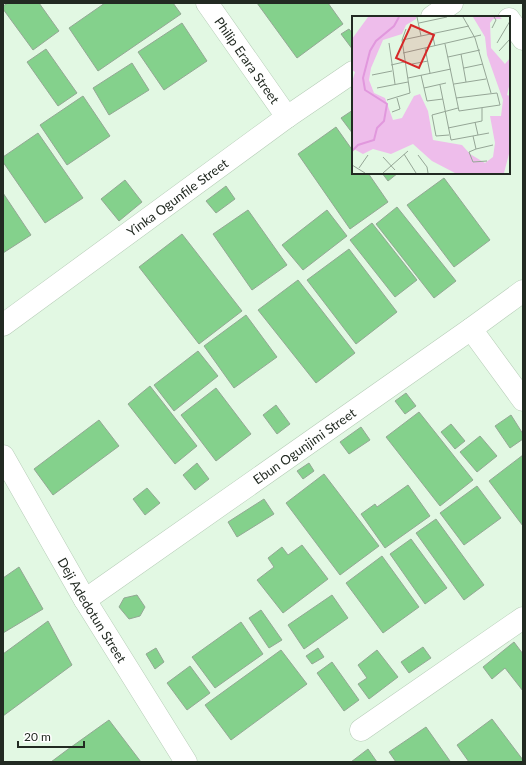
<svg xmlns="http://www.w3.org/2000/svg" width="526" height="765" viewBox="0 0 526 765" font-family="Lato,sans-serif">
  <rect width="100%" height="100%" fill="#e2f8e3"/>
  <g fill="#84d18c" stroke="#93a894">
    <polygon points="8,3 39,3 59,31 33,50 3,9 3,6"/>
    <polygon points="105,3 173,3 181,14 98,71 69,28"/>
    <polygon points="257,3 328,3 343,24 297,58"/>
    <polygon points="182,23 207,61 164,90 138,52"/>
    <polygon points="349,29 353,34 353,50 341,34"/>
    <polygon points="46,49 77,93 58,106 27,62"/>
    <polygon points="132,63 149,90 109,115 93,88"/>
    <polygon points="83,96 110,136 67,165 40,125"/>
    <polygon points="353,110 353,134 341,118"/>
    <polygon points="336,127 353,151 353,173 368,173 388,202 350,229 298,154"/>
    <polygon points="38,133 83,198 45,223 3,162 3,157"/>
    <polygon points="382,173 398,173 388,181"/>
    <polygon points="444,178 490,240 454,267 407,205"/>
    <polygon points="125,180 142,202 119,221 101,199"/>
    <polygon points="226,186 235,199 216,213 206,201"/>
    <polygon points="3,193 31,235 3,253"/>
    <polygon points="397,207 456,281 434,298 376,224"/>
    <polygon points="248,210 287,265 252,290 213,234"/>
    <polygon points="327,210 347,236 303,270 282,245"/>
    <polygon points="372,223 417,280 395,297 350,240"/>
    <polygon points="182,234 242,311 199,344 139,267"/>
    <polygon points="349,249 397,312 356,344 307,280"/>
    <polygon points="298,280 355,353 316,383 258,310"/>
    <polygon points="246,315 277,357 234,388 204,346"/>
    <polygon points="198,351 218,376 174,411 154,385"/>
    <polygon points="150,386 197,446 175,464 128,404"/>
    <polygon points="216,388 251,434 216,461 181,415"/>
    <polygon points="406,393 416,406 405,414 395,401"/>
    <polygon points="276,405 290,424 277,434 263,415"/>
    <polygon points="419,412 473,480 440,506 386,437"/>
    <polygon points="511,415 523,434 523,439 510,448 495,426"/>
    <polygon points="99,420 119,446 53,495 34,469"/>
    <polygon points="451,424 465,441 455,449 441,432"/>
    <polygon points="361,427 370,440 349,454 340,442"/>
    <polygon points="480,436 497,456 477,472 460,452"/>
    <polygon points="523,455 523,526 489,481"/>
    <polygon points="197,463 209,479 195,490 183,475"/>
    <polygon points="309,463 314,471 303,479 297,471"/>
    <polygon points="324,474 379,546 340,575 286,503"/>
    <polygon points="408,485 430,516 385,548 361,514 375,504 377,507"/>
    <polygon points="477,486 501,518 464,545 440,513"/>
    <polygon points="147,488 160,503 145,515 133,499"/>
    <polygon points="264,499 274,514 237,537 228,522"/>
    <polygon points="436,519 484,585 464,600 416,533"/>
    <polygon points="411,539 447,588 425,604 390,554"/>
    <polygon points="302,545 328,579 283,613 257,580 274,567 268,558 282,547 288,555"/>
    <polygon points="382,556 419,607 383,633 346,583"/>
    <polygon points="19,567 43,609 3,633 3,578"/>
    <polygon points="137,595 145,607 140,616 129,619 119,607 124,598"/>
    <polygon points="332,595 348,618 304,649 288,625"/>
    <polygon points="261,610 282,640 269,648 249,618"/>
    <polygon points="48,621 72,665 3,716 3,654"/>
    <polygon points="241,622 263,654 215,688 192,657"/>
    <polygon points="514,642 523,654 523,691 505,668 492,679 483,667"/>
    <polygon points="423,647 431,658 409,673 401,662"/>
    <polygon points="156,648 164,662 155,669 146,654"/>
    <polygon points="318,648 324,657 312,664 306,656"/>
    <polygon points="281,650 307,684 231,740 205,705"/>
    <polygon points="377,650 398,677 369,699 358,684 367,678 358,665"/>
    <polygon points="332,662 359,700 344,711 317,673"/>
    <polygon points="190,666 210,693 187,710 167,683"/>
    <polygon points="492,719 523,760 523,762 469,762 457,745"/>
    <polygon points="109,720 141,762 51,762 67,750"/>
    <polygon points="426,727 450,761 396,762 389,752"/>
    <polygon points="368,749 377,762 351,762"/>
  </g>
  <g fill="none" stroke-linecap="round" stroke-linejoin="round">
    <defs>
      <g id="minor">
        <path id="s1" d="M207,3l80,114"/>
        <polyline points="432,17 452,3"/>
        <polyline points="509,19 523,39"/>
        <path id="s2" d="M3,325l284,-208 66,-45"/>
        <polyline points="471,329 523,400"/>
        <path id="s3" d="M3,456l82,144 101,162"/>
        <path id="s4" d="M85,600l386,-271 52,-38"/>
        <polyline points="361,730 523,618"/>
      </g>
    </defs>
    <use href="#minor" stroke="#b7cdb8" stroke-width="23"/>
    <use href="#minor" stroke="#fff" stroke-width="22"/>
  </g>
  <g text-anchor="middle" stroke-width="3.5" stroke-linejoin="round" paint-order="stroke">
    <g font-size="13" fill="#222a22" stroke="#fff">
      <text dy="5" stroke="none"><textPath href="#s1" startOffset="70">Philip Erara Street</textPath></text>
      <text dy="5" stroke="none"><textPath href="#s2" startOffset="216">Yinka Ogunfile Street</textPath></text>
      <text dy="5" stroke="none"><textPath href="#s4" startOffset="268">Ebun Ogunjimi Street</textPath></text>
      <text dy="5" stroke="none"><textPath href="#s3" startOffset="178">Deji Adedotun Street</textPath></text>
    </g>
  </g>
  <g transform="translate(352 16)">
    <rect width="158" height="158" fill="#e2f8e3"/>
    <path d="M16,1h48v2l-10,6 -4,9 -19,6 -12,28 -2,12 5,13 11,5 8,22 9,-2 12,-22 6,-2 8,17 5,29 29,5 8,9 15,9 8,-6 2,-14 -5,-27h11l2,-16 -16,-45 -2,-18 -12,-20h27l2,2h-9l-3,4 1,25 14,16 5,-6v24l-3,13 3,1v54l-6,23h-49l-23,-12 -19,-17 -22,10 -18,-5 -10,5 -11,-6v-66l3,-10 -3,-2v-31z" fill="#eebdeb"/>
    <path fill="none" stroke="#e198dd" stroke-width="2" d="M0,135l6,-6 16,-5 3,-12 7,-7 3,-17 -22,-14 -2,-12 7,-27 6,-10 18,-15 5,-9"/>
    <path fill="none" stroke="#95a696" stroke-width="1" d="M65,1l4,19M111,1l12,21 16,55M67,7l28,-6M140,12l4,-8 -2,-3M80,17l3,13M50,24l67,-14M37,27l6,41M145,27l13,-22M93,28l14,67 41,-6 -3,-12 -41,5M73,32l5,25M147,35l11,-12M51,37l78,-18M109,38l5,28M96,41l32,-7M60,48l16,-3M39,49l13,-3M112,52l19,-4M20,59l20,-4M69,59l6,26 16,-2M56,62l43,-9M102,68l32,-5M88,69l11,55 38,-7M25,72l31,-6M72,72l22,-5M35,84l23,-7 -8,-53 4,-11M40,96l8,-3 -3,-11M123,106l3,13M96,112l34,-7v-13M97,119l-13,1 -4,-21 26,-7M121,120l3,13 17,-4M124,133l-7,3 4,10 14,-1M52,138l12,19M66,139l9,12 1,6M31,141l12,13M0,149l13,8M7,152l9,-13M31,157l25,-22"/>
    <path fill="#d62828" fill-opacity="0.15" stroke="#d62828" stroke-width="2" d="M59,9l23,10 -15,33 -23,-10z"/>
    <rect width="158" height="158" fill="none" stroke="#222a22" stroke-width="2"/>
  </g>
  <rect width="526" height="765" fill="none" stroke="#222a22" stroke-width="8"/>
  <path d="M18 741v6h66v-6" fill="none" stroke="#222a22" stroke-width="2"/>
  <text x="24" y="741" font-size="12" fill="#222a22" stroke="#ffffff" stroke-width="3" paint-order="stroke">20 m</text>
</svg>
